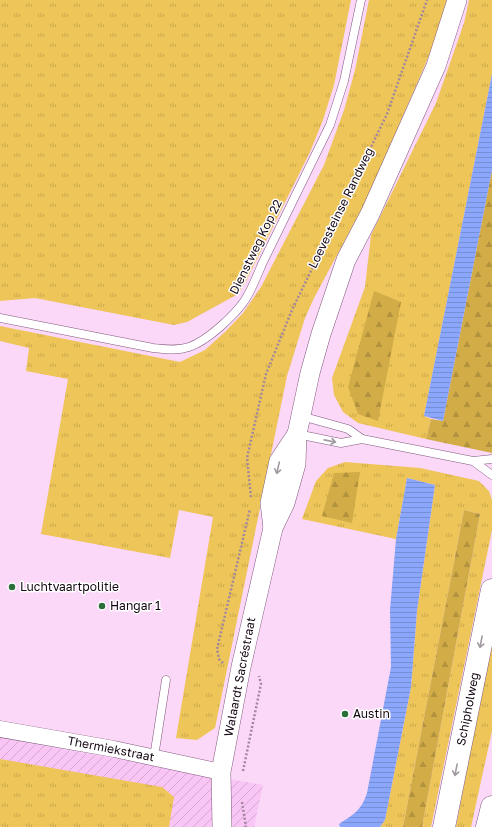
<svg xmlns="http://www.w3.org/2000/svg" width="492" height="827" viewBox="0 0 492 827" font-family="'Golos Text',sans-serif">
  <defs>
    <pattern id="industrial-furrows" width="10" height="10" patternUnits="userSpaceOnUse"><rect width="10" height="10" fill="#f8c5f5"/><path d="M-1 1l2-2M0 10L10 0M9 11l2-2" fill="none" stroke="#d4a8d1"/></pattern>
    <pattern id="grass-tufts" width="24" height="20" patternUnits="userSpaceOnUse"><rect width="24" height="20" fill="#eec558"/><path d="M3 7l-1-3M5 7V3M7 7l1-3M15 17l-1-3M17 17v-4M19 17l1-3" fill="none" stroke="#cba84c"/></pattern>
    <pattern id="forest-firs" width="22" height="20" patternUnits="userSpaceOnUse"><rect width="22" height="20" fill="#d1ac47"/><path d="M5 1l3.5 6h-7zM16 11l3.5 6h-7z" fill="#b3923d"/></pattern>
    <pattern id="water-rules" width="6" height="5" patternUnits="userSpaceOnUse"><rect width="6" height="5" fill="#8aa7fb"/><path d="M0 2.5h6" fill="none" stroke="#768ed6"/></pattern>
  </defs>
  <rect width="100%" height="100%" fill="#fbd7f8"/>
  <polygon fill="url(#industrial-furrows)" points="0,738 263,785 254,827 0,827"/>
  <g fill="url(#grass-tufts)">
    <polygon points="0,0 351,0 334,85 323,120 310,152 246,281 238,294 187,322 174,325 35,298 0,301"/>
    <path d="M369,0h79c-16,60 -48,114 -67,173l-67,125 -9,20 -18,58 -72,352 -18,12 -21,-2 37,-221 -34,-7 -9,48 -129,-24 27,-155 -42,-8 3,-23 -29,-7v-15l180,36 25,-12 21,-19 17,-18 18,-26 63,-122 20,-55 11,-40z"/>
    <polygon points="469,0 492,0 492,74 424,416 431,419 426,439 358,423 343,412 334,395 332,378 365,287 371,235 436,103 464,23"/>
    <polygon points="345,462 420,468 479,481 489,491 492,500 492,530 431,827 422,827 480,514 464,510 403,827 380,827 385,820 411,687 417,611 435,485 407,478 396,539 302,519 316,481 328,468"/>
    <polygon points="492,638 492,731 471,827 456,827"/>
    <polygon points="0,759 162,787 174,797 169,827 0,827"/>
  </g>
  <g fill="url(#forest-firs)">
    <polygon points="492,170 492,453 426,439 431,419 443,421"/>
    <polygon points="374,291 401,302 378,421 358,414 348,387"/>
    <polygon points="360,472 352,523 322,516 334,473"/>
    <polygon points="464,510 480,514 422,827 403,827"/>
  </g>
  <g fill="url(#water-rules)">
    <polygon points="492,74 492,170 443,421 424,416"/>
    <path d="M407,478l28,7 -18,126 -6,76 -26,133 -5,7h-40l-1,-3c15,-10 22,-13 28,-31l24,-126 -1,-57 6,-71z"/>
  </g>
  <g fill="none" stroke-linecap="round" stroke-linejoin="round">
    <defs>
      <g id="service">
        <path d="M0,318l153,30c12,1 24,3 36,-1 18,-6 45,-31 56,-47 7,-11 12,-24 17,-36l68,-139 14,-44 17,-81"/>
        <polyline points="301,416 348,429 362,439"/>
        <polyline points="297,434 341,443 362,439 473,461 492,459"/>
        <polyline points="473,461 492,475"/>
        <polyline points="154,757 166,680"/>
      </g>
      <polyline id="minor" points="0,729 114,749 221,772"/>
      <g id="tertiary">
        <polyline points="273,528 270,503 279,461 297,434"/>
        <polyline points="222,827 221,772 241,667 273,528 285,503 296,464 297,434 310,373 321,334 346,260 370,214 436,66 457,0"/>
      </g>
      <g id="primary">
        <polyline points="444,827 492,590"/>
        <polyline points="487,827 492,807"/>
      </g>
    </defs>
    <use href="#service" stroke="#80597e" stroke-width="9"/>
    <use href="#minor" stroke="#80597e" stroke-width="17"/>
    <use href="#tertiary" stroke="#80597e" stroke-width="20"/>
    <use href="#primary" stroke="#80597e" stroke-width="23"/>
    <g stroke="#a287a0" stroke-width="2.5" stroke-dasharray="2 2" stroke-linecap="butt">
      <polyline points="251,497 247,458 266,374 292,310 387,114 427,0"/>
      <polyline points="223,663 219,659 217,649 250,509"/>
      <polyline points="243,771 261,684 259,676"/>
      <polyline points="242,802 246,827"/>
    </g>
    <use href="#service" stroke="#fff" stroke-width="8"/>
    <use href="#minor" stroke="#fff" stroke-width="16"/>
    <use href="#tertiary" stroke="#fff" stroke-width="19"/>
    <use href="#primary" stroke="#fff" stroke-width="22"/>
  </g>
  <defs><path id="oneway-shaft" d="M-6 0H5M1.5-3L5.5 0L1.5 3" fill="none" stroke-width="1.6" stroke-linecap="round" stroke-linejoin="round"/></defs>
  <g stroke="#a19ba1">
    <use href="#oneway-shaft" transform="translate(330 441) rotate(11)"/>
    <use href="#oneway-shaft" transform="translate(278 468) rotate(103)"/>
    <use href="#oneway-shaft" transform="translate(481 642) rotate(101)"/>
    <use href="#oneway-shaft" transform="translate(456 770) rotate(101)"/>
  </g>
  <g fill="#2a6e3a" stroke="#fff" stroke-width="1.5">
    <circle cx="12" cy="587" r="4"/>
    <circle cx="102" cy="606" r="4"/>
    <circle cx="345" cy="714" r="4"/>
  </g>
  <g text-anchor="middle" stroke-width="3" stroke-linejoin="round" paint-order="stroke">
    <g font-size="12" fill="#140613" stroke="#fff">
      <text transform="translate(341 208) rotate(-64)" y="4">Loevesteinse Randweg</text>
      <text transform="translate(256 247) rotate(-64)" y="4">Dienstweg Kop 22</text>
      <text transform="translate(240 677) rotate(-79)" y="4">Walaardt Sacréstraat</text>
      <text transform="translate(468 709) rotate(-79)" y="4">Schipholweg</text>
      <text transform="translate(111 749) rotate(11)" y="4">Thermiekstraat</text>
    </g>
    <g font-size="12" fill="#140613" stroke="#fff" text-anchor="start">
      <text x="20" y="591">Luchtvaartpolitie</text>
      <text x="110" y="610">Hangar 1</text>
      <text x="353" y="718">Austin</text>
    </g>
  </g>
</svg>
